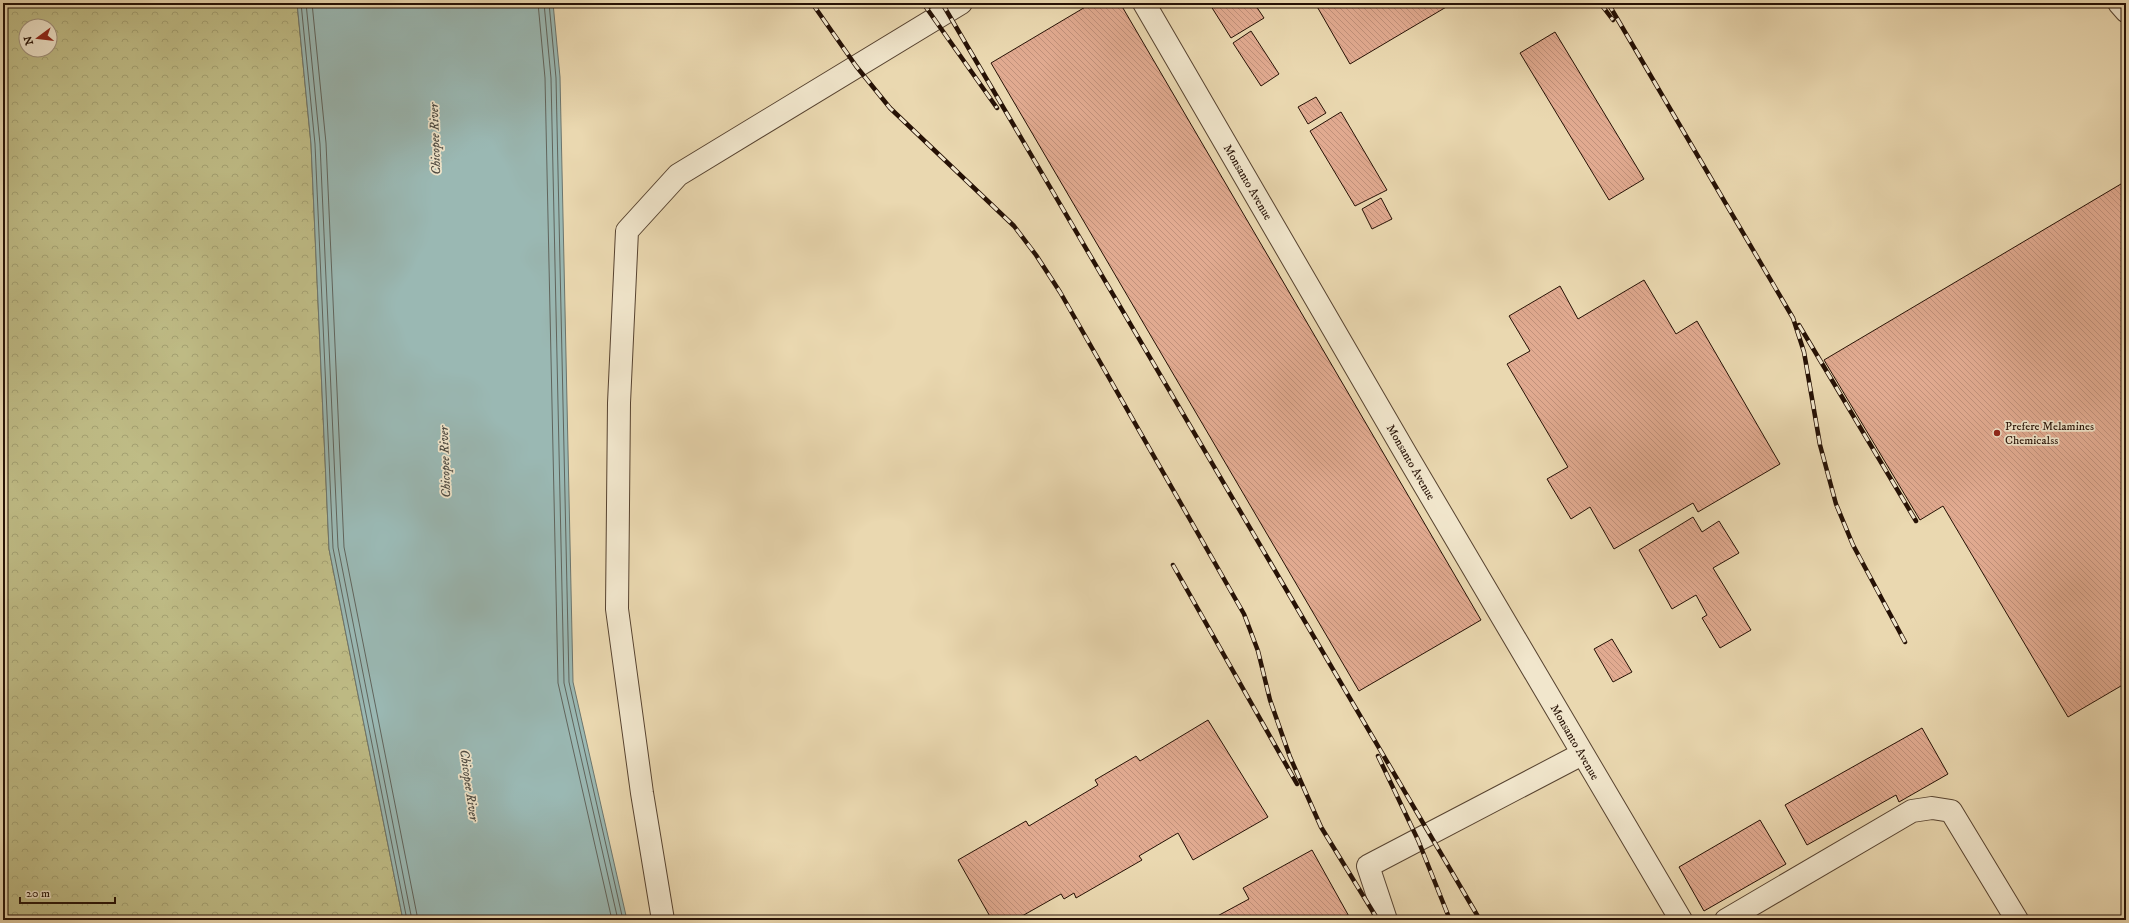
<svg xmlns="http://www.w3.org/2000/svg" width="2129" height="923" viewBox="0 0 2129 923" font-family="'IM FELL DW Pica',serif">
  <defs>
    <pattern id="forest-crowns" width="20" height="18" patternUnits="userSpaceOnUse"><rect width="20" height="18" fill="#bfbc86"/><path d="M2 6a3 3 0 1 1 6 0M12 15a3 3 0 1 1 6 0" fill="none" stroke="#a4a172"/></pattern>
    <pattern id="building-back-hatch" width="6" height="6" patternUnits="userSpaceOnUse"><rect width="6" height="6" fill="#e1aa90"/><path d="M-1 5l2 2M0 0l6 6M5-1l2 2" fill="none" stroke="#c1917b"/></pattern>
  </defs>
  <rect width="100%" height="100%" fill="#ead8b0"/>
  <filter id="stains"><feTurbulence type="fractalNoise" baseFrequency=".005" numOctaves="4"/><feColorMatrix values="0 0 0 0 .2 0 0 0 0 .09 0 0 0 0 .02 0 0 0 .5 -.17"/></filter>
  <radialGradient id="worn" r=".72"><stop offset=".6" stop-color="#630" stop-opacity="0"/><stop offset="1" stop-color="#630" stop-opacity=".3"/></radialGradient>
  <path fill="url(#forest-crowns)" stroke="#726646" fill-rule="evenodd" d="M3,3h294l14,141 18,405 74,371h-400zM26,26h24v24h-24z"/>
  <polygon fill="#9ab8b3" stroke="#6c756d" points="297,3 553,3 560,77 573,682 627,920 403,920 329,549 311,144"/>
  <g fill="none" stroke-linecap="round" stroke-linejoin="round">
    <g stroke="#60645c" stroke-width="1">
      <polyline points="301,3 315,144 333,548 407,920"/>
      <polyline points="306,3 320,144 338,547 412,920"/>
      <polyline points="312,3 326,143 344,547 418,920"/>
      <polyline points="538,3 545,78 558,683 612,920"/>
      <polyline points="544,3 551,78 564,683 618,920"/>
      <polyline points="549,3 556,78 569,682 623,920"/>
    </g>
  </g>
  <g fill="url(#building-back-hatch)" stroke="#261105">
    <polygon points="1092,3 1120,3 1481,620 1359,691 991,63"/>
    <polygon points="1209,3 1254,3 1264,18 1231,38"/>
    <polygon points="1315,3 1453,3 1350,64"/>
    <polygon points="1251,31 1279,74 1261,86 1233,43"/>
    <polygon points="1555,32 1644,179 1609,200 1520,53"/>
    <polygon points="1316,97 1326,113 1308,124 1298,107"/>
    <polygon points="1341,112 1387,190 1355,206 1310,131"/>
    <polygon points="2126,181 2126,683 2068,717 1943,506 1920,520 1824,360"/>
    <polygon points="1381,198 1392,219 1372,229 1362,209"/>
    <polygon points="1644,280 1676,334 1697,321 1780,464 1698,512 1693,503 1614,549 1590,507 1571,519 1547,479 1568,467 1507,364 1530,351 1509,316 1560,286 1578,319"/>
    <polygon points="1693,517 1702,532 1719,521 1739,553 1713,568 1751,630 1720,648 1702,618 1707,615 1696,595 1672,609 1639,550"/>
    <polygon points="1612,639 1632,672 1613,682 1594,649"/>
    <polygon points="1208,720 1268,817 1193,860 1178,833 1139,856 1142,860 1076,898 1074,893 1064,899 1061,894 1015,920 992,920 958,860 1026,821 1029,826 1098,785 1095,780 1136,756 1140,761"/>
    <polygon points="1922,728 1948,774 1899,802 1896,795 1807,845 1785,805"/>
    <polygon points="1760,820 1786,864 1704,911 1679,867"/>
    <polygon points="1312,850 1351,920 1210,920 1249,899 1243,888"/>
  </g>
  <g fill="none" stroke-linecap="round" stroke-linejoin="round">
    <defs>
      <g id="minor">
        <polyline points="1144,3 1406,454 1681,920"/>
        <polyline points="2119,3 2126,11"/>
        <polyline points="663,920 642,793 617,609 619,403 627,231 678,175 961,3"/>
        <polyline points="1386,920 1368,866 1582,754"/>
        <polyline points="1726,920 1912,811 1932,808 1951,811 2017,920"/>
      </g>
    </defs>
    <use href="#minor" stroke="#574330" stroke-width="24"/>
    <use href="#minor" stroke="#f1e6cc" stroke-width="22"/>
    <defs>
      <g id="rail">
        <polyline points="812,3 856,66 890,108 1014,226 1036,255 1060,292 1244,614 1258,651 1270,700 1290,757 1321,827 1378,920"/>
        <polyline points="923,3 997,108"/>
        <polyline points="942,3 1480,920"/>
        <polyline points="1600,3 1613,20"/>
        <polyline points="1608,3 1793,318 1804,352 1820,445 1836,504 1853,545 1905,642"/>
        <polyline points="1799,325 1916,521"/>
        <polyline points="1173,565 1297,784"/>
        <polyline points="1378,756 1418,840 1450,920"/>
      </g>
    </defs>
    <use href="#rail" stroke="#261105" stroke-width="4.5"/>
    <use href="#rail" stroke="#f1e6cc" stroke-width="3" stroke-dasharray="9" stroke-linecap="butt"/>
  </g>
  <circle fill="#8f2418" stroke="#f1e6cc" stroke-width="1.5" cx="1997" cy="433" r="4"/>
  <g text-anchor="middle" stroke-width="3.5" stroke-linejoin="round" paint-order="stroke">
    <g font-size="12" fill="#261105" stroke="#f1e6cc">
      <text transform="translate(1248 182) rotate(60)" y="4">Monsanto Avenue</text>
      <text transform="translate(1411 462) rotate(60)" y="4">Monsanto Avenue</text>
      <text transform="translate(1575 742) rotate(60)" y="4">Monsanto Avenue</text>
    </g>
    <g font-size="12" fill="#261105" stroke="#f1e6cc" text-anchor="start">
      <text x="2005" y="430">Prefere Melamines<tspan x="2005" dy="14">Chemicalss</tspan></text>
    </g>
    <g font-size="13" font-style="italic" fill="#4f4b42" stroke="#f1e6cc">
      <text transform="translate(434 139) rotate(-92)" y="5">Chicopee River</text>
      <text transform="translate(444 462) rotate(-92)" y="5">Chicopee River</text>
      <text transform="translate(470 785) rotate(82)" y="5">Chicopee River</text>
    </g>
  </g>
  <rect width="2129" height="923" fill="none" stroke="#ead8b0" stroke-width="16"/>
  <rect x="4" y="4" width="2121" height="915" fill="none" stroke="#261105" stroke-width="2"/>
  <rect x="8" y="8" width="2113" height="907" fill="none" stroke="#261105"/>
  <g transform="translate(38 38) rotate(255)"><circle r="19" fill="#f1e6cc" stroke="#a0917c"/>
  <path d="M0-3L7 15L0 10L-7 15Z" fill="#8f2418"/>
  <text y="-6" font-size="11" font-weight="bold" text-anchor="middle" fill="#261105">N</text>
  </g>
  <path d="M20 897v6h95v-6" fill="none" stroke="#261105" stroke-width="2"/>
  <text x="26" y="897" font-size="12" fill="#261105" stroke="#f1e6cc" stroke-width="3" paint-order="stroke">20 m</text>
  <rect width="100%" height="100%" filter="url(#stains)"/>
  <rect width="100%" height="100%" fill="url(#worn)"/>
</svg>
